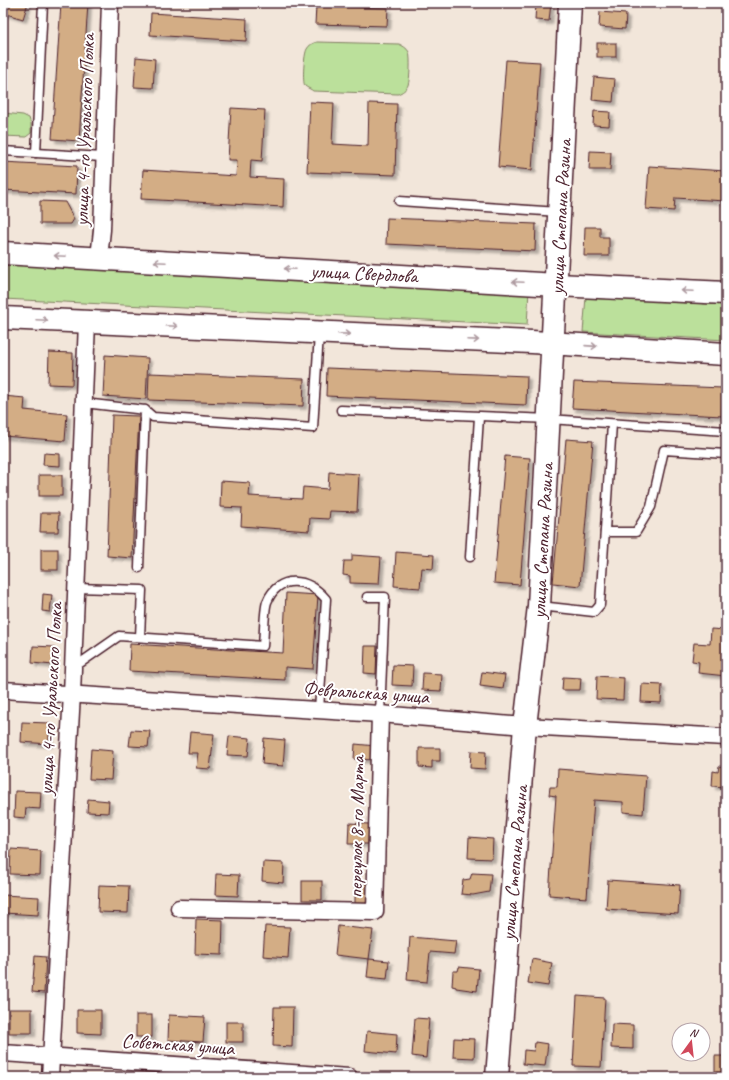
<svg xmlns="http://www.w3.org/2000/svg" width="729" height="1080" viewBox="0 0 729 1080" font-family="Caveat,sans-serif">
  <defs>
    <filter id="shadow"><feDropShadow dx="3.5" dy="3.5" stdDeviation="1" flood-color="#0004"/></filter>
  </defs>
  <rect width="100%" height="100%" fill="#f2e6da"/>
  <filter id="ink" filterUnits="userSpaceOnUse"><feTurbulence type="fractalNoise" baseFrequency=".025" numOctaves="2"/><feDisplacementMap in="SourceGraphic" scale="8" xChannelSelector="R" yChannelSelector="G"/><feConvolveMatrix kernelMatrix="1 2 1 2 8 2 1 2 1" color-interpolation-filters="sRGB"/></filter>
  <g filter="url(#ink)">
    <g fill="#bbe09b" stroke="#828063">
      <path d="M317,42l82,2c4,2 8,4 10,8 2,6 1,28 -1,33 -2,5 -6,7 -10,9l-85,-3c-2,-2 -6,-3 -8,-5 -3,-4 -1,-32 2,-37 2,-4 6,-6 10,-7z"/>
      <polygon points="3,113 23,115 29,118 31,124 31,133 26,137 3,136"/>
      <polygon points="3,264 529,290 527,325 3,299"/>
      <polygon points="586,297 726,305 726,340 583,332"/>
    </g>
    <g fill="#d3ad85" stroke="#4a1f2b" filter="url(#shadow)">
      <polygon points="3,3 28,3 23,19 3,13"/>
      <polygon points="61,3 88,3 79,141 52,139"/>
      <polygon points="536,3 551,3 549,21 535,20"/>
      <polygon points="316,6 388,8 387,26 315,24"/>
      <polygon points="600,12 626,14 625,29 599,27"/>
      <polygon points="151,13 247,19 246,41 150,35"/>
      <rect x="597" y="43" width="19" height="14"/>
      <polygon points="136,57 155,59 153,88 134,87"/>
      <polygon points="506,60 540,62 532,170 498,167"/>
      <polygon points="594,77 615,79 613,102 592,100"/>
      <polygon points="310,102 334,103 332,144 368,146 369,103 397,104 395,175 307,172"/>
      <polygon points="231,108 265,110 262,161 251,160 250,177 284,179 283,207 141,199 143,170 236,176 237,160 228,160"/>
      <polygon points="594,111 610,112 609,126 593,125"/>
      <polygon points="590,151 611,152 610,170 589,170"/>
      <polygon points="3,162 77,166 76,194 3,190"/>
      <polygon points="649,166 726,171 726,201 675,198 674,211 646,209"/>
      <polygon points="40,201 65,202 74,219 71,224 40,224"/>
      <polygon points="387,218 536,224 535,251 386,244"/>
      <polygon points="585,227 600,227 600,237 609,237 609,256 584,256"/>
      <polygon points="49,352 73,353 72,385 48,384"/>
      <polygon points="105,355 148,358 146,399 103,396"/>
      <polygon points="327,368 527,376 526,405 326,396"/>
      <polygon points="149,373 304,379 303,406 148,400"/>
      <polygon points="574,382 723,388 722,416 572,408"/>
      <polygon points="3,396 25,398 24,410 67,414 65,441 3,436"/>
      <polygon points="112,415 139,416 132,558 107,556"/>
      <polygon points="566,439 593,441 580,586 553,583"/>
      <polygon points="44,453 60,454 60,466 43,465"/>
      <polygon points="505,456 530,458 520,585 494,583"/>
      <polygon points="329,472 359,474 357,512 330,511 329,519 310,518 309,531 241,526 242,508 220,507 221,481 250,483 249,496 302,499 303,487 328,489"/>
      <rect x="39" y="475" width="23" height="21"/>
      <polygon points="41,513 59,513 58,532 40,532"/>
      <polygon points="724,534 726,534 726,561 723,561"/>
      <rect x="41" y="549" width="17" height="21"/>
      <polygon points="396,552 434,555 433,569 422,568 420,588 394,586"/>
      <polygon points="352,555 381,557 379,584 350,583 350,576 343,575 344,561 352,561"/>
      <polygon points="286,593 318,595 313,669 285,667 285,680 129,671 130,644 283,653"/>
      <polygon points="43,594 52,595 50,612 42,611"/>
      <polygon points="711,629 726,630 726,676 698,673 699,662 692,661 694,643 710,644"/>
      <polygon points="33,646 54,647 53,665 32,663"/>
      <polygon points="365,646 377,646 376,674 364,673"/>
      <polygon points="393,665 413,666 412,686 392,685"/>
      <polygon points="482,672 505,675 503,689 480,686"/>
      <polygon points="423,673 442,674 441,691 422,690"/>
      <polygon points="597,676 624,678 623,700 596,699"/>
      <polygon points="563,677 581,678 580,690 562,690"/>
      <polygon points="642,684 662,685 661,703 641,702"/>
      <polygon points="22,722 49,723 49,744 21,742"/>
      <polygon points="131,730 150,731 148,747 129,746"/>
      <polygon points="190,732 214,734 210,769 196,768 198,753 188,753"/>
      <polygon points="229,736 250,738 248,756 227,755"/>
      <polygon points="264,738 285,740 283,766 262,764"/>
      <polygon points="355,744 376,746 375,760 354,759"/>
      <polygon points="419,748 440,748 440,761 432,761 432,768 419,767"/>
      <polygon points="91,749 113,751 111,780 89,779"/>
      <polygon points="471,751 486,752 485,769 470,768"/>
      <polygon points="719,766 726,767 726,787 712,786 713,771 718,772"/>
      <polygon points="558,769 646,776 643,814 623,812 623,802 594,800 587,898 549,895 556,796 549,795 550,787 557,787"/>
      <polygon points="15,791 41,792 40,809 26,808 25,818 14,817"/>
      <polygon points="88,799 109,801 108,813 87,812"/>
      <polygon points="349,823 369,824 368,844 348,844"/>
      <polygon points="469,837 493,839 492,859 468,858"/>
      <polygon points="11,849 41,851 40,875 10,874"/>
      <polygon points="263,862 284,863 283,883 262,881"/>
      <polygon points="472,873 491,874 489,892 473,895 461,894 463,880 470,879"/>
      <polygon points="216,874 239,875 238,896 215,895"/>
      <polygon points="608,880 680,885 678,914 606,909"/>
      <rect x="302" y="881" width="20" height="19"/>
      <polygon points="355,883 367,884 367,905 355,904"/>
      <polygon points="99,885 129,886 128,913 98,912"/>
      <polygon points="3,895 39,897 38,915 3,913"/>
      <polygon points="196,919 223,920 222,955 195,954"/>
      <polygon points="265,926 290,927 288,958 263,956"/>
      <polygon points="338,926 373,930 369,959 335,955"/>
      <polygon points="410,937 456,941 454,954 430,952 427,982 407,980"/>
      <polygon points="35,956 46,957 44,993 32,992"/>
      <polygon points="369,959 389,961 387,979 367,977"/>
      <polygon points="532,959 552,963 548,986 528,983"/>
      <polygon points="459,967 479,969 477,991 456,988 456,987 452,986 453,971 458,971"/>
      <polygon points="577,996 605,998 601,1067 573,1066"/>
      <polygon points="274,1007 293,1007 292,1047 273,1046"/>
      <rect x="9" y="1009" width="23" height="24"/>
      <polygon points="77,1010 101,1010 101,1034 77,1033"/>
      <rect x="136" y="1015" width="16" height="22"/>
      <polygon points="169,1015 205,1017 203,1042 168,1040"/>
      <polygon points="415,1018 429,1019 426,1058 412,1056"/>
      <rect x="226" y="1022" width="17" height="20"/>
      <polygon points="612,1024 633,1025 633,1049 611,1048"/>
      <polygon points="367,1031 397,1034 396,1054 365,1051"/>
      <polygon points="454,1038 475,1039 474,1058 453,1057"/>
      <polygon points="535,1042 548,1044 545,1066 523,1064 524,1050 534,1051"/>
      <rect x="715" y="1056" width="11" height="20"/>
    </g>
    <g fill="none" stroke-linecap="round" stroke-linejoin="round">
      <defs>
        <g id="lane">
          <polyline points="3,151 103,157"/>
          <polyline points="36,153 43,3"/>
          <polyline points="399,201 559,212"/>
          <polyline points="84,403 145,410 139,568"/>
          <polyline points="145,410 153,417 313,428 319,334"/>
          <polyline points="341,410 549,419 726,431"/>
          <polyline points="605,532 636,532 651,507 664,450 726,454"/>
          <polyline points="470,557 479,417"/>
          <polyline points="76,588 142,590 140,637"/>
          <polyline points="367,597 385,597 380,714"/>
          <polyline points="540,606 594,612 600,605 612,424"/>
          <path d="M73,668l46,-32 144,10c1,-9 1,-36 4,-44 12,-29 41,-24 59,-3l-7,111"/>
        </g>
        <g id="street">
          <polyline points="99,258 102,230 110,3"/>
          <polyline points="3,690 380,714 525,726 726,737"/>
          <polyline points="179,908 375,912 380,714"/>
          <polyline points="3,1053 349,1077"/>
          <polyline points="50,1077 72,694 87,322"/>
        </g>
        <g id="secondary">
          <polyline points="3,253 557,285 726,293"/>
          <polyline points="3,318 532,342 726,354"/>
          <polyline points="497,1077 525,726 539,606 570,3"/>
        </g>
      </defs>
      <use href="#lane" stroke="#4a1f2b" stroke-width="11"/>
      <use href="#street" stroke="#4a1f2b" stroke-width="19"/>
      <use href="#secondary" stroke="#4a1f2b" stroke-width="25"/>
      <use href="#lane" stroke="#fff" stroke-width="8"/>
      <use href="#street" stroke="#fff" stroke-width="16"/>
      <use href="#secondary" stroke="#fff" stroke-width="22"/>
    </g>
    <defs><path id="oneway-shaft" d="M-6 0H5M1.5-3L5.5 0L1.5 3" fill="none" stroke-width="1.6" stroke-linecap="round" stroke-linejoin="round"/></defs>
    <g stroke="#ae9aa0">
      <use href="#oneway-shaft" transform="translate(60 256) rotate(-177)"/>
      <use href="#oneway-shaft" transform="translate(160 262) rotate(-177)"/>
      <use href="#oneway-shaft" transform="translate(290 269) rotate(-177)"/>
      <use href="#oneway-shaft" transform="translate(518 282) rotate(-177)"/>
      <use href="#oneway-shaft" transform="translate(687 291) rotate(-177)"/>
      <use href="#oneway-shaft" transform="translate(42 320) rotate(3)"/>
      <use href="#oneway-shaft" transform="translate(172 326) rotate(3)"/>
      <use href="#oneway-shaft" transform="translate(344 334) rotate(2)"/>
      <use href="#oneway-shaft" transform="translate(473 340) rotate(2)"/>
      <use href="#oneway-shaft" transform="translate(591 346) rotate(4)"/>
    </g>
  </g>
  <g text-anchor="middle" stroke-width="4" stroke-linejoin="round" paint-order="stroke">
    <g font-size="20" fill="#4a1f2b" stroke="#fff">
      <text transform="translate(84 130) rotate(-88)" y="7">улица 4-го Уральского Полка</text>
      <text transform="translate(560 217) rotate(-87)" y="7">улица Степана Разина</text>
      <text transform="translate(364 273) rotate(3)" y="7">улица Свердлова</text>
      <text transform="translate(542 541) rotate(-87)" y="7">улица Степана Разина</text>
      <text transform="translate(366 692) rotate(4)" y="7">Февральская улица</text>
      <text transform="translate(50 699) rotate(-87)" y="7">улица 4-го Уральского Полка</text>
      <text transform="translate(356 827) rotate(-89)" y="7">переулок 8-го Марта</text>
      <text transform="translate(514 863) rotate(-85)" y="7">улица Степана Разина</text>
      <text transform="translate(178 1044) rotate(4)" y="7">Советская улица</text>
    </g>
  </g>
  <rect width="729" height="1080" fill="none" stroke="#fff" stroke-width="16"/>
  <rect x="8" y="8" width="713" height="1064" fill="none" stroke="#4a1f2b" stroke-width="1.5" filter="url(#ink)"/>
  <g transform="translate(691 1042) rotate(15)"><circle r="19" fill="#ffffff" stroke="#b7a5aa"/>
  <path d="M0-3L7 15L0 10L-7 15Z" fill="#d1495b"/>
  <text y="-6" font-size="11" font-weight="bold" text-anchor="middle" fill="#4a1f2b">N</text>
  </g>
</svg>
